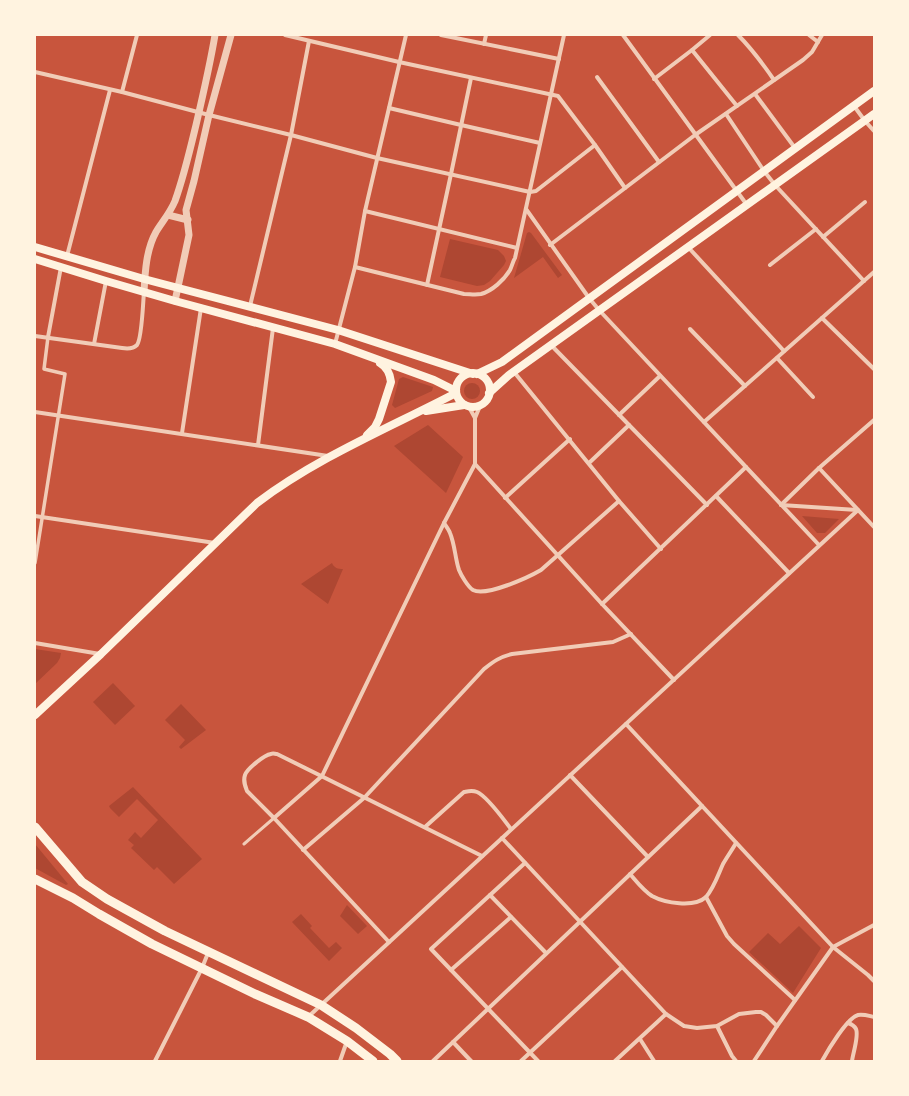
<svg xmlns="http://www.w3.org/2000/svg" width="909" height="1096" viewBox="0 0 909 1096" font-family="'Sofia Sans Condensed',sans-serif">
  <rect width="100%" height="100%" fill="#c8553d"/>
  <g fill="#ae4732">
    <polygon points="529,232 531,233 562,275 558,278 543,257 514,278 527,233"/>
    <polygon points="450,239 498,250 504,256 506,261 504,265 490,281 484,285 477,286 440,277"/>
    <polygon points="403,377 433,387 432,391 395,408 392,405 399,379"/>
    <circle cx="472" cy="391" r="8"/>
    <polygon points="428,425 463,457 446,493 394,446"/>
    <polygon points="802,516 839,519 825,533 817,533"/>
    <path d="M332,563c2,5 6,6 11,6l-15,35 -27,-20z"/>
    <polygon points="35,649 61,653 60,658 57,663 35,684"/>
    <polygon points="113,683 135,706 115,725 93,702"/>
    <polygon points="181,704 206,730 181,749 179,747 185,740 165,720"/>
    <polygon points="133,787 202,859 174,884 157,867 154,870 131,848 134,845 128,840 135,832 141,838 158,820 137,799 119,817 110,808 109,806"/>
    <polygon points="35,844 68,884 66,885 35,868"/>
    <polygon points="347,905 367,926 358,934 340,916"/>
    <polygon points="301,914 312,926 310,928 329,948 336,942 342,948 329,961 292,922"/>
    <polygon points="799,926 821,948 793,993 749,952 768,933 780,944"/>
  </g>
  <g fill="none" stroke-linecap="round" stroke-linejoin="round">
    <polyline stroke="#f1ccb7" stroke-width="3" points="244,844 274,818"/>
    <polyline stroke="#f1ccb7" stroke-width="3.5" points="35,563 65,374 44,369 48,337"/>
    <g stroke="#f1ccb7" stroke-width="4">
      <polyline points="285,35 399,62 558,96 595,145 625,188"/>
      <polyline points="441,35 559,59"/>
      <polyline points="623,35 747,205"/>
      <path d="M738,35c14,14 25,29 36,45"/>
      <polyline points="809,35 818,42"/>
      <polyline points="484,44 486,35"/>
      <polyline points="692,50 737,106"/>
      <polyline points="35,72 122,92 209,115 291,135 377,158 530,192 536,191 595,145"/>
      <polyline points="597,77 659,162"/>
      <polyline points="654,79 692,50 710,35"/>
      <polyline points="122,92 137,35"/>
      <polyline points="755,94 795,148"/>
      <polyline points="854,106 865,121 874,131"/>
      <polyline points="389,108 461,125 540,143"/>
      <polyline points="726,114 764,171 775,185 864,281"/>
      <polyline points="526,209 589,298 599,310 819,545"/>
      <polyline points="365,211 517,248"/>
      <polyline points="823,237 865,202"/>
      <polyline points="550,245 695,135 803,60 812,52 822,35"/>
      <polyline points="688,247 784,351"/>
      <polyline points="67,256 110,90"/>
      <polyline points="770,265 816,229"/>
      <path d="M355,267l109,27c6,0 11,1 17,0 11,-3 23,-14 29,-24 2,-4 3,-9 5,-12l49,-223"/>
      <polyline points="427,285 451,174 471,78"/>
      <polyline points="250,306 291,135 309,41"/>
      <polyline points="822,318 874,369"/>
      <polyline points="690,329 745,386"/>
      <path d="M35,336l87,12c6,1 11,1 15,-3 5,-6 6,-43 7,-53"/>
      <polyline points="48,337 61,267"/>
      <polyline points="94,344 106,281"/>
      <polyline points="335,344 355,267 365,211 406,35"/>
      <polyline points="551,345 707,505"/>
      <polyline points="777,358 813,397"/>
      <polyline points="514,372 619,501 661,549"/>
      <polyline points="469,407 475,418 480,406"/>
      <polyline points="35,412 328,456"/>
      <polyline points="619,415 660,376"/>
      <polyline points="475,418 475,464 602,604 674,680"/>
      <polyline points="704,422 874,272"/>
      <polyline points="182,433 201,308"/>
      <polyline points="258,445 273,328"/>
      <polyline points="589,463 629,425"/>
      <polyline points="819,468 874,527"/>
      <polyline points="716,496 789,573"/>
      <polyline points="505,498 570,439"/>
      <polyline points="781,505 819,468 874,420"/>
      <polyline points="781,505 857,510"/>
      <polyline points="35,516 215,543"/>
      <path d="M444,523c2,3 5,7 6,10 5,12 5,25 9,37 2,5 9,17 14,20 13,7 56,-13 68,-20l78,-69"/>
      <polyline points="602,604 746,467"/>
      <polyline points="35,643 100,654"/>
      <polyline points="626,724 833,947 868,975 874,981"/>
      <polyline points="570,775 648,857"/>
      <polyline points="274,818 322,776 444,523 475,464"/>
      <path d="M425,827l39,-35c5,-1 8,-2 13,0 10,4 27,28 34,37"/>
      <polyline points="502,838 666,1014 684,1026 697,1028 717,1026 739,1014 756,1012 761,1012 766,1015 777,1026"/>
      <path d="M303,850l61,-52 120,-129c10,-8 16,-12 28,-15l101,-12 18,-8"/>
      <polyline points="525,863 431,949 538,1061"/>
      <path d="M630,874c7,8 13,16 22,22 13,7 42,12 54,1 8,-9 12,-22 17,-33 4,-7 9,-14 13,-21"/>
      <polyline points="490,895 546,953"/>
      <polyline points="706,897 727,936 734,944 795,1000"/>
      <path d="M389,942l-115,-124 -27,-27c-2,-5 -4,-10 -2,-16 2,-6 19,-20 26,-21 2,-1 4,0 6,0l205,102"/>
      <polyline points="451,970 511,917"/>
      <polyline points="308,1017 858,510"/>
      <path d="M848,1023c3,1 6,2 8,6 3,7 -3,24 -4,32"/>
      <polyline points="717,1026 732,1056 736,1061"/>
      <polyline points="640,1039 654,1061"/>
      <polyline points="453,1042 471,1061"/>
      <polyline points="155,1061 202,968 208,953"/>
      <polyline points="340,1061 347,1041"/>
      <polyline points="433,1061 702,806"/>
      <polyline points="521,1061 622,967"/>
      <polyline points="615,1061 666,1014"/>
      <polyline points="754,1061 777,1026 833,947 874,925"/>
      <path d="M822,1061c6,-11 25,-43 36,-46 6,-1 11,1 16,2"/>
    </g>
    <g stroke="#f1ccb7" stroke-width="7">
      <polyline points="168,215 188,220"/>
      <path d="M144,292c1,-19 2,-42 12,-60 6,-10 14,-19 19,-31 9,-25 15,-51 21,-76 7,-30 14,-60 19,-90"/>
      <polyline points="175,301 178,287 189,235 186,210 194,181 209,115 231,35"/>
    </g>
    <g stroke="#fff3e0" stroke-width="8">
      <polyline points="35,247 144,279 338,330 473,374"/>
      <polyline points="35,259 106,281 175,301 335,344 434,380 456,391"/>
      <circle cx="473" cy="390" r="17"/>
      <polyline points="477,374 502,362 874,91"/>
      <polyline points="489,393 509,375 874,114"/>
      <polyline points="426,411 464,405"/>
      <path d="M367,435l8,-8 4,-8 12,-37c-1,-9 -4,-15 -11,-19"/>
      <path d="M35,715l66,-61 156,-151c61,-46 132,-75 199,-110"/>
    </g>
    <g stroke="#fff3e0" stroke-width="9">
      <polyline points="35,827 82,882 107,899 165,931 321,1005 356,1028 390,1054 397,1061"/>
      <polyline points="35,879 73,898 99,914 152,944 255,994 308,1017 347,1041 373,1061"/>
    </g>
  </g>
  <rect width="909" height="1096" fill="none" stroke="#fff3e0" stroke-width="72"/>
</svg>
